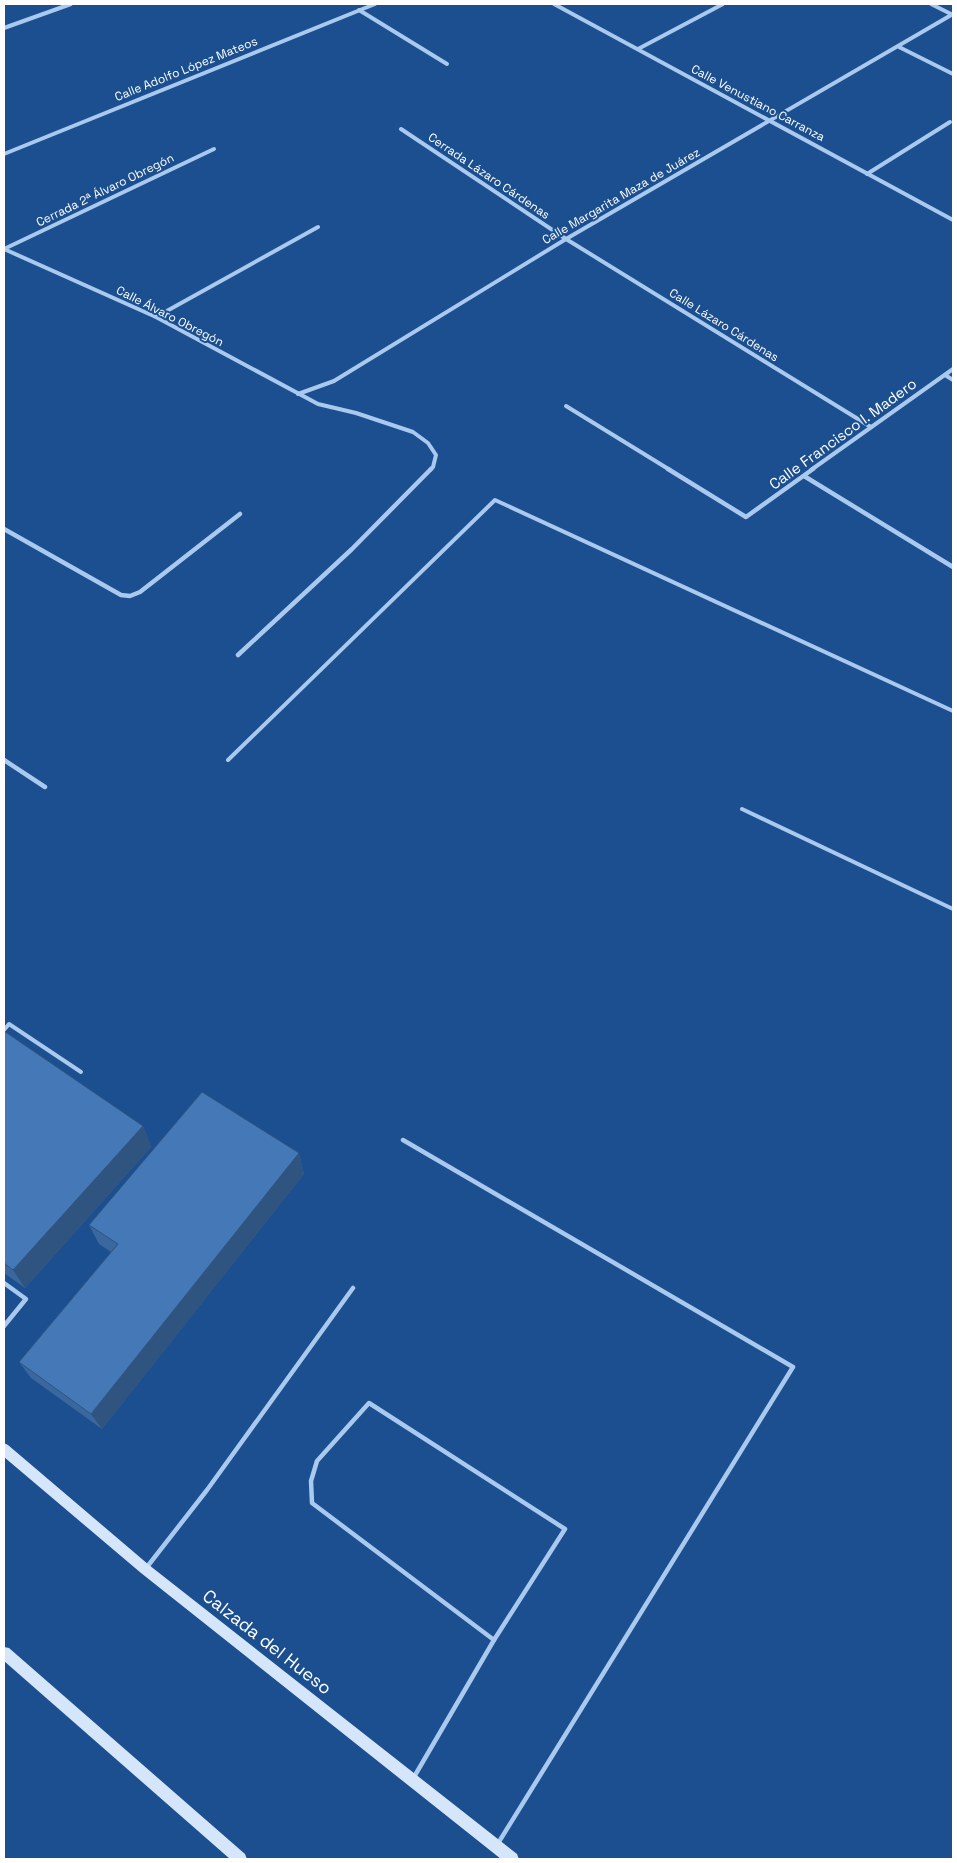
<svg xmlns="http://www.w3.org/2000/svg" width="957" height="1863" viewBox="0 0 957 1863" font-family="'Space Grotesk',sans-serif">
  <rect width="100%" height="100%" fill="#1b4f8f"/>
  <g fill="none" stroke-linecap="round" stroke-linejoin="round">
    <g stroke="#a9c9ee" stroke-width="4">
      <polyline points="228,760 495,500 953,711"/>
      <polyline points="742,809 953,909"/>
      <polyline points="4,1030 9,1024 81,1072"/>
    </g>
    <g stroke="#a9c9ee" stroke-width="4.5">
      <polyline points="403,1140 793,1367 497,1845"/>
      <polyline points="4,1283 26,1299 4,1326"/>
      <polygon points="369,1403 565,1529 494,1640 312,1503 311,1481 317,1461"/>
      <polyline points="147,1567 207,1490 353,1288"/>
      <polyline points="414,1777 494,1640"/>
    </g>
    <g stroke="#a9c9ee" stroke-width="4">
      <polyline points="554,4 953,220"/>
      <polyline points="931,4 953,15"/>
      <polyline points="359,10 447,64"/>
      <polyline points="4,28 71,4"/>
      <polyline points="899,47 953,74"/>
      <polyline points="638,49 723,4"/>
      <polyline points="401,129 566,239 871,427"/>
      <polyline points="4,154 375,4"/>
      <polyline points="867,174 950,122"/>
      <polyline points="4,249 156,317 318,404 356,413 413,432 428,443 436,455 433,467 430,470"/>
      <polyline points="4,249 214,149"/>
      <polyline points="156,317 318,227"/>
      <polyline points="945,375 953,380"/>
      <polyline points="298,394 334,381 566,239 953,14"/>
      <polyline points="566,406 670,470"/>
      <polyline points="811,470 953,369"/>
    </g>
    <g stroke="#a9c9ee" stroke-width="4.5">
      <polyline points="668,469 746,517 813,469"/>
      <polyline points="804,476 953,567"/>
      <polyline points="4,529 121,595 130,596 140,592 240,514"/>
      <polyline points="238,655 352,549 431,469"/>
      <polyline points="4,760 45,787"/>
    </g>
    <g fill="#d6e6fa" fill-rule="evenodd">
      <polygon points="4,1443 8,1445 149,1565 517,1854 519,1859 501,1859 141,1573 4,1457"/>
      <polygon points="4,1647 9,1648 245,1854 247,1859 230,1859 4,1661"/>
    </g>
  </g>
  <g fill="#3a679d">
    <polygon points="4,1031 143,1126 151,1147 25,1288 4,1273"/>
    <polygon points="299,1153 304,1174 102,1429 31,1378 19,1362 111,1252 99,1244 89,1225"/>
  </g>
  <g fill="#305480">
    <polygon points="143,1126 151,1147 25,1288 13,1270"/>
    <polygon points="299,1153 304,1174 102,1429 91,1414"/>
  </g>
  <g fill="#4478b7" stroke="#305480">
    <polygon points="4,1031 143,1126 13,1270 4,1263"/>
    <polygon points="202,1092 299,1153 91,1414 19,1362 118,1244 89,1225"/>
  </g>
  <g text-anchor="middle" stroke-width="4" stroke-linejoin="round" paint-order="stroke">
    <g font-size="12" fill="#fff" stroke="#1b4f8f">
      <text transform="translate(186 69) rotate(-22)" y="4">Calle Adolfo López Mateos</text>
      <text transform="translate(758 103) rotate(28)" y="4">Calle Venustiano Carranza</text>
      <text transform="translate(489 176) rotate(34)" y="4">Cerrada Lázaro Cárdenas</text>
      <text transform="translate(105 190) rotate(-26)" y="4">Cerrada 2ª Álvaro Obregón</text>
      <text transform="translate(621 196) rotate(-30)" y="4">Calle Margarita Maza de Juárez</text>
      <text transform="translate(170 316) rotate(27)" y="4">Calle Álvaro Obregón</text>
      <text transform="translate(724 325) rotate(32)" y="4">Calle Lázaro Cárdenas</text>
    </g>
    <g font-size="15" fill="#fff" stroke="#1b4f8f">
      <text transform="translate(843 434) rotate(-36)" y="5">Calle Francisco I. Madero</text>
    </g>
    <g font-size="18" fill="#fff" stroke="#1b4f8f">
      <text transform="translate(267 1642) rotate(38)" y="6">Calzada del Hueso</text>
    </g>
  </g>
  <rect width="957" height="1863" fill="none" stroke="#ffffff" stroke-width="10"/>
</svg>
